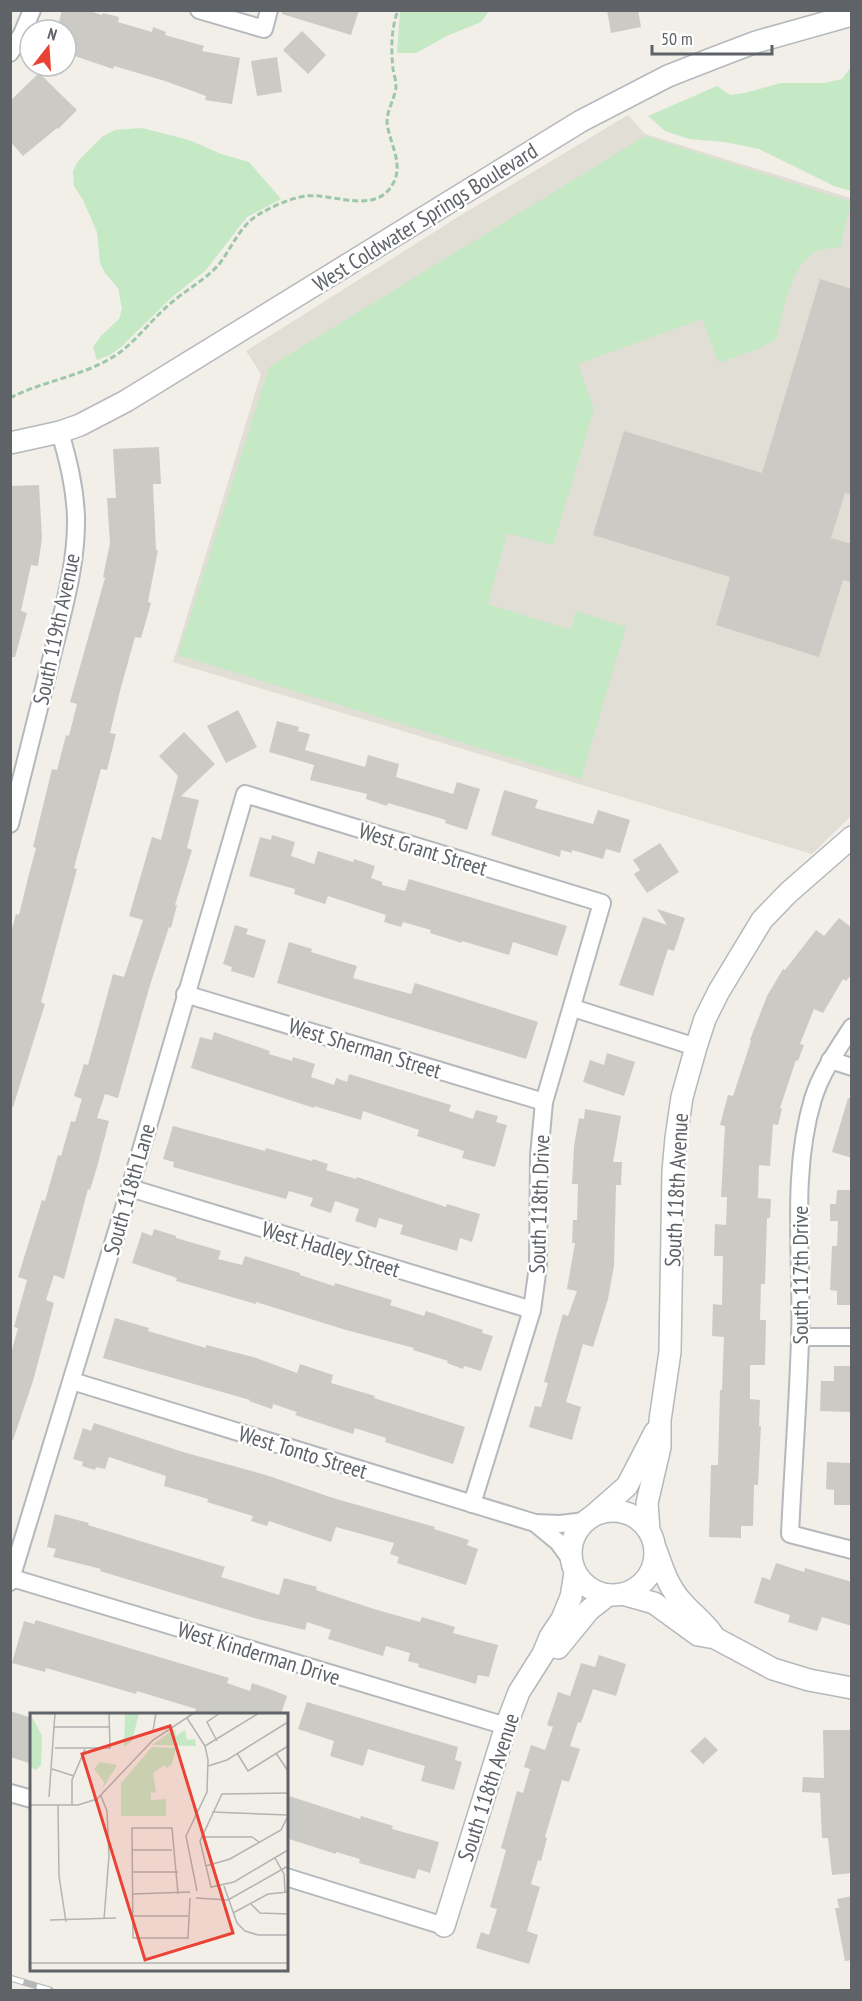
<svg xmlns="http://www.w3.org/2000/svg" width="862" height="2001" viewBox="0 0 862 2001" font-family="'PT Sans Narrow',sans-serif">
  <rect width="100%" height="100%" fill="#f1efe8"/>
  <polygon fill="#e1ded6" points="628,115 645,134 851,198 851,816 812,854 173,662 261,374 246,351 458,217"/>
  <g fill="#c5e8c5">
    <polygon points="400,11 400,10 489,11 481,22 449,35 416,53 397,53"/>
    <polygon points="851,67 851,191 834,186 759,149 725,142 689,139 665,131 648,116 717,86 730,95 745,93 781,83 825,83 842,79"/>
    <polygon points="142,128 189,140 221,154 249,162 281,199 247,217 206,270 172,297 121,347 110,355 97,360 93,347 101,336 119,319 122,309 118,288 105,273 100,263 97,232 83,200 74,186 73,171 78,161 102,137 115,130"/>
    <path d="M645,136l206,66 -11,45c-8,1 -20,2 -27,6 -23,15 -30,61 -37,86l-16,9 -41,15 -17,-44 -124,45 16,45 -41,136 -46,-12 -19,71 83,26 5,-19 50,16 -45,152 -403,-124 91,-288z"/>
  </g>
  <g fill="#cccac5">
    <polygon points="62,10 86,10 102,15 103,13 119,17 118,22 152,32 153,27 166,32 165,35 204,46 202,51 240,58 232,104 205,100 206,96 165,81 114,66 113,69 66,53 66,30 57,30"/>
    <polygon points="282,10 359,10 351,35 282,14"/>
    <polygon points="607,10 638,10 641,27 611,33"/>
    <polygon points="302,31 326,55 308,74 283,50"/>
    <polygon points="277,57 282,92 257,96 251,61"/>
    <polygon points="39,73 77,110 58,129 57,128 23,156 10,141 10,101"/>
    <polygon points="820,279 852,289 852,495 845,493 831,538 852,544 852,582 843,580 819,657 716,625 730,577 593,535 624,431 762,473"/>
    <polygon points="159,447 161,484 153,484 156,550 158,550 148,602 151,603 141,638 135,637 120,691 110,733 116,734 107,770 101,769 74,868 77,869 41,1002 45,1004 13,1107 10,1107 10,936 16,914 19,915 28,878 36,848 33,847 52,769 57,770 66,735 69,736 77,704 70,702 105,578 103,577 110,543 107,498 116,498 113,449"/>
    <polygon points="39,485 42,538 38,566 31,565 21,611 27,613 15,657 10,657 10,486"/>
    <polygon points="238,710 257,747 226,763 207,726"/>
    <polygon points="277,721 299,727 298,731 310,734 305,750 365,767 368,755 399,764 396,777 453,794 457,782 480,789 467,830 445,823 446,820 388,803 387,806 366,799 367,794 310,780 314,765 269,752"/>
    <polygon points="184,732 215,764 181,796 199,800 187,848 192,850 175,905 177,905 171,928 169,927 150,985 118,1098 105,1094 97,1118 109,1121 97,1167 90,1190 88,1189 64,1279 54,1275 46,1300 54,1303 33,1381 13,1440 10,1440 10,1357 18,1328 14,1327 27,1280 18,1277 42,1200 45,1201 58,1155 61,1156 71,1121 75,1122 82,1099 74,1096 84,1064 88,1065 113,974 124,977 143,920 129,916 152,837 161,840 178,776 159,756"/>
    <polygon points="504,790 538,800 535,808 593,824 598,810 630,820 620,853 606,849 603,859 572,850 572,853 561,850 560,857 491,835"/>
    <polygon points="272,835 295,842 291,856 314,864 318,851 353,862 354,859 375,866 371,878 382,882 382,885 405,891 409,879 567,926 557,956 513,942 509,955 462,941 462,943 430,933 431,930 403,922 401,927 384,922 386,915 328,896 325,904 294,894 295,889 249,876 260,837 271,840"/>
    <polygon points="660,843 679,872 647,893 634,874 640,870 633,860"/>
    <polygon points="657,909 685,918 674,951 668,949 653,996 619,985 643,917 667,925"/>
    <polygon points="839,918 852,928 852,974 846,981 843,979 823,1013 814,1009 800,1044 804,1045 798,1061 796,1060 780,1108 782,1109 778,1125 773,1124 770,1166 759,1165 758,1198 771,1199 770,1218 767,1218 765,1284 761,1284 760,1320 766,1320 765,1365 750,1365 750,1399 760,1400 759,1426 761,1426 758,1485 754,1485 753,1526 741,1526 741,1538 709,1537 711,1465 718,1465 720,1390 722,1390 724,1337 712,1336 713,1304 722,1305 723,1256 714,1256 715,1224 726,1225 727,1197 721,1197 725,1126 720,1125 728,1095 733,1096 751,1041 750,1040 767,996 783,969 785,970 816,930 824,936"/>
    <polygon points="235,925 248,929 246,934 266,940 254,978 231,971 232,967 223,964"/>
    <polygon points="289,942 312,949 311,952 357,966 353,978 411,994 415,983 538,1022 526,1059 277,983"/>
    <polygon points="214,1032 270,1051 269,1054 292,1061 293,1057 315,1064 311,1077 334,1085 336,1078 347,1082 349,1074 451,1105 449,1111 473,1119 476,1110 498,1116 496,1122 507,1125 495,1167 462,1158 464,1151 417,1136 419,1130 363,1111 361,1120 314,1106 314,1108 191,1068 200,1037 212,1040"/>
    <polygon points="607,1053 635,1062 624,1096 583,1082 590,1060 604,1065"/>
    <polygon points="848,1098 852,1099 852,1158 832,1152"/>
    <polygon points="585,1109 621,1116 613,1162 622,1162 621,1185 616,1185 614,1266 608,1299 593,1347 583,1344 566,1402 581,1407 572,1440 529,1427 535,1406 541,1407 548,1383 544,1382 557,1335 563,1314 568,1316 577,1291 567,1289 575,1243 572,1243 573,1220 577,1220 578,1184 572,1184 574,1146 579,1118 584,1119"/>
    <polygon points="173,1126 265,1151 266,1148 312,1161 313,1159 328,1164 326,1170 356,1179 357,1177 446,1207 447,1204 480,1214 472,1242 460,1238 457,1251 400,1234 403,1225 379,1218 376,1228 355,1221 359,1209 335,1201 331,1213 310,1206 313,1198 289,1191 286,1199 173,1167 174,1162 163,1159"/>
    <polygon points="837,1190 852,1190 852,1305 837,1305 837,1291 830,1290 832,1246 837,1246 838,1221 830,1221 830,1204 836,1204"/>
    <polygon points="154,1229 176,1236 176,1238 221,1251 218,1259 242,1265 245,1256 300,1273 300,1275 334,1286 335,1283 392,1300 390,1305 424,1316 426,1311 483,1330 482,1333 493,1336 481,1371 464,1366 463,1369 447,1363 448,1361 413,1350 414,1348 346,1330 256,1302 256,1304 176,1281 177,1278 132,1263 142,1232 152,1236"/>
    <polygon points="115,1318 149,1328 148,1331 206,1348 206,1345 253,1357 297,1373 300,1364 333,1375 331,1383 375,1396 374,1398 465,1427 453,1464 385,1442 386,1438 355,1428 353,1434 295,1415 297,1412 273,1404 272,1409 249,1401 250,1400 103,1358"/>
    <polygon points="834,1366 852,1366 851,1412 820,1411 821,1381 834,1381"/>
    <polygon points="94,1423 183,1452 266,1475 333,1498 435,1527 434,1529 469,1540 467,1545 478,1549 466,1585 397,1563 399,1557 390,1554 394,1543 336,1527 331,1542 269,1521 267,1526 251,1521 253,1516 207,1502 208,1499 164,1486 166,1476 109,1457 105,1469 96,1467 95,1470 82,1466 83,1462 73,1459 83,1428 91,1431"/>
    <polygon points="827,1462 852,1463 852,1505 834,1505 834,1490 826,1489"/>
    <polygon points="55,1514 89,1523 88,1525 225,1567 221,1577 279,1595 284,1578 317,1587 316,1590 374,1609 420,1622 422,1617 455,1627 453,1633 498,1645 489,1677 478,1675 476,1684 418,1667 419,1664 408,1661 410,1653 386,1646 383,1656 328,1639 331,1630 307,1622 305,1630 258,1619 100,1571 101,1569 53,1557 56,1549 47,1547"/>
    <polygon points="776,1563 804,1572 805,1568 852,1582 852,1626 822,1617 817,1631 788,1622 790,1615 754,1603 762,1577 770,1580"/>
    <polygon points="36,1620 229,1678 227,1683 250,1691 252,1683 275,1691 287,1696 281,1714 194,1714 196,1709 137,1691 136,1694 46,1668 45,1672 12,1663 24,1621 34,1624"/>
    <polygon points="599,1655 626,1664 616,1696 593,1689 581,1723 578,1722 570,1746 580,1749 569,1782 562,1780 545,1837 547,1838 541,1861 538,1860 531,1884 540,1887 527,1931 538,1935 529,1964 476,1948 481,1932 489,1935 497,1909 490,1907 506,1850 501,1848 517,1791 523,1793 530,1769 524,1767 531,1745 545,1750 553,1727 547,1725 558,1692 570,1696 581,1663 595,1667"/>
    <polygon points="307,1702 458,1747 455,1760 462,1762 454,1790 421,1781 425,1766 368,1749 363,1766 330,1756 334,1741 298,1729"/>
    <polygon points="10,1711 32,1718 32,1764 10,1757"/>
    <polygon points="823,1730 852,1730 852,1753 850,1753 852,1873 832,1875 828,1838 822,1838 820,1793 802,1792 803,1777 824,1778"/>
    <polygon points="705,1737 718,1750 703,1764 690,1751"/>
    <polygon points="286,1795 360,1819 361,1816 393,1826 392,1829 439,1842 430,1873 418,1869 415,1879 359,1863 360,1859 336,1852 336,1854 286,1838"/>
    <polygon points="852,1896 852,1960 845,1961 835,1908 839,1908 837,1899"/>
  </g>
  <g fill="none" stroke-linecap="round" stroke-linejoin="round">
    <defs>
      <g id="minor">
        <polyline points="199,10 264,29 269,10"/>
        <polyline points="10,53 22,34 32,10"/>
        <path d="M10,824c14,-56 28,-112 42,-168 11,-46 25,-92 24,-139 -1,-30 -8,-57 -16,-85"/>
        <polyline points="185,994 544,1102"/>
        <polyline points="573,1008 696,1047"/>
        <path d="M852,1027c-15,23 -31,46 -39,72 -23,76 -10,161 -13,240 -2,65 -7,130 -10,195l62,16"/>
        <polyline points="830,1060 852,1067"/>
        <polyline points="130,1188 532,1310"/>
        <polyline points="800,1337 852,1337"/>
        <polyline points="72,1381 535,1523 560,1524 585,1521"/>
        <polyline points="535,1523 558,1542 571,1560"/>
        <polyline points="12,1578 506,1726"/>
        <polyline points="10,1582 130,1188 245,794 602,903 544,1102 539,1156 538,1266 532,1310 472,1504"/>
        <polyline points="10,1793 32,1799"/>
        <polyline points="286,1877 444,1926"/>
      </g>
      <g id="tertiary">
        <polyline points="10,443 60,432 80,425 126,401 581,121 668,76 714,58 756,42 852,15"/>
        <circle cx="613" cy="1553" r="42"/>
        <polyline points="595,1514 627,1486 655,1432"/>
        <polyline points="649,1531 647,1503 660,1447 660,1420 670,1352 673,1172 676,1138 682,1097 696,1047 705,1019 719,991 762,920 788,893 852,837"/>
        <path d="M656,1550c7,20 13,39 28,54 10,11 21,19 29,31"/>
        <polyline points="622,1594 654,1603 698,1635 715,1638 773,1669 809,1680 852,1688"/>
        <polyline points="558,1648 589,1610 608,1595"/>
        <polyline points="444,1926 506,1726 519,1692 543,1654 550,1637 562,1619 571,1597 575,1573"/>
      </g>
    </defs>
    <use href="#minor" stroke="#b5b8bc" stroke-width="20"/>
    <use href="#tertiary" stroke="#b5b8bc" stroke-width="24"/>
    <path stroke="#9cc7a9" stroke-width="3" stroke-dasharray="6 3" stroke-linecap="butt" d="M10,398c35,-18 76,-22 109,-45 19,-14 34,-35 52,-50 16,-14 36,-24 49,-40 14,-19 21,-40 43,-51 13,-7 28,-14 43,-16 26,-3 67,18 85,-9 15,-22 -2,-43 -4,-65 0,-12 8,-24 9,-35 0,-6 -2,-13 -3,-18 -2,-20 -2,-40 5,-59"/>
    <use href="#minor" stroke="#fff" stroke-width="16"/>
    <use href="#tertiary" stroke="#fff" stroke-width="21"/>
    <defs>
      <polyline id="rail" points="10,1978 50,1990"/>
    </defs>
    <use href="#rail" stroke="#b6b7b8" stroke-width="7"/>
    <use href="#rail" stroke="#fff" stroke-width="4.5" stroke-dasharray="14" stroke-linecap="butt"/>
  </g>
  <g text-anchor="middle" stroke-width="5" stroke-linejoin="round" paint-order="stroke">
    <g font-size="22" fill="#5f6368" stroke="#fff">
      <text transform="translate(425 217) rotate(-32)" y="8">West Coldwater Springs Boulevard</text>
      <text transform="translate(56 629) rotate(-78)" y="8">South 119th Avenue</text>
      <text transform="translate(423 849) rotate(17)" y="8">West Grant Street</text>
      <text transform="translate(365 1048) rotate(17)" y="8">West Sherman Street</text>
      <text transform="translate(129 1189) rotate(-74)" y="8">South 118th Lane</text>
      <text transform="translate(676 1190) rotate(-87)" y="8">South 118th Avenue</text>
      <text transform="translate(539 1204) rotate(-88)" y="8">South 118th Drive</text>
      <text transform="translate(331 1249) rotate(17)" y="8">West Hadley Street</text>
      <text transform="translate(800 1275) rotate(-90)" y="8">South 117th Drive</text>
      <text transform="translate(303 1452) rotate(17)" y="8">West Tonto Street</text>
      <text transform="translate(259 1653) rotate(17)" y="8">West Kinderman Drive</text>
      <text transform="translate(488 1787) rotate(-72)" y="8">South 118th Avenue</text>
    </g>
  </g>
  <g transform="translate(30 1713)">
    <rect width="258" height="258" fill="#f1efe8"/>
    <path d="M0,0l12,23 -1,29 -5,5 -6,-3zM95,0h14l-7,28 -8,6zM145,16l1,7 9,-6 2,10 8,-1 1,7 -44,-1zM122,34l24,1 -4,16 -5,4 -3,-3 -11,8 3,19 -5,1v7l15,-1v17h-45v-33zM70,49l17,3 -14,23 1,-6 -10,-13z" fill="#c5e8c5"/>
    <path fill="none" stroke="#b3b3b1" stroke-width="1.5" d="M157,5l18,28 3,14 -1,32 -21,44 11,55M23,14h56M123,18l3,-18M187,28l-10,-19 13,-9M175,33l54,-33M25,35h55l-1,-35M207,40l11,18 40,-25M246,40l12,18M178,53l19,-6 61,-38M22,56l22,7M258,80l-66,1 -22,47 11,46 23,-5 54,-32M71,83l6,15 2,45 -5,63M19,84l6,-84M0,92h48l19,-6 56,-59 41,-27M28,92l1,71 7,46M42,92v-25l13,-31M182,99l76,3M171,124h51l7,5M102,137h40M245,145l9,16 1,18M176,153l24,-7 51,-29 7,-14M102,159h46M194,173l13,37 8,8 13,4h30M102,181l58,-2M148,181l-6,-66h-40l1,110h55l2,-40M166,185l32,2 60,-34M221,191l9,9 28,1M203,200l35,-19 20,-2M102,203h56M20,207l66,-2M0,250h258"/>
    <path fill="#ea4335" fill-opacity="0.15" stroke="#ea4335" stroke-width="3" d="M140,13l63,207 -88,27 -63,-206z"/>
    <rect width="258" height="258" fill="none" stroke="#5f6368" stroke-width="3"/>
  </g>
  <rect width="862" height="2001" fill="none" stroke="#5f6368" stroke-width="24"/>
  <g transform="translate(48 48) rotate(17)"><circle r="28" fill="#ffffff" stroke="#bfc1c3" stroke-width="1.5"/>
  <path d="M0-4.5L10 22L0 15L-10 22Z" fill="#ea4335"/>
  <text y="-9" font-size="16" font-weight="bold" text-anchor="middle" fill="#5f6368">N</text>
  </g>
  <path d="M652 45v9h120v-9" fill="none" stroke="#5f6368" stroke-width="3"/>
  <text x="661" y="45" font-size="18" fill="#5f6368" stroke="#ffffff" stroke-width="4.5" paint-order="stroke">50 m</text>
</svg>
